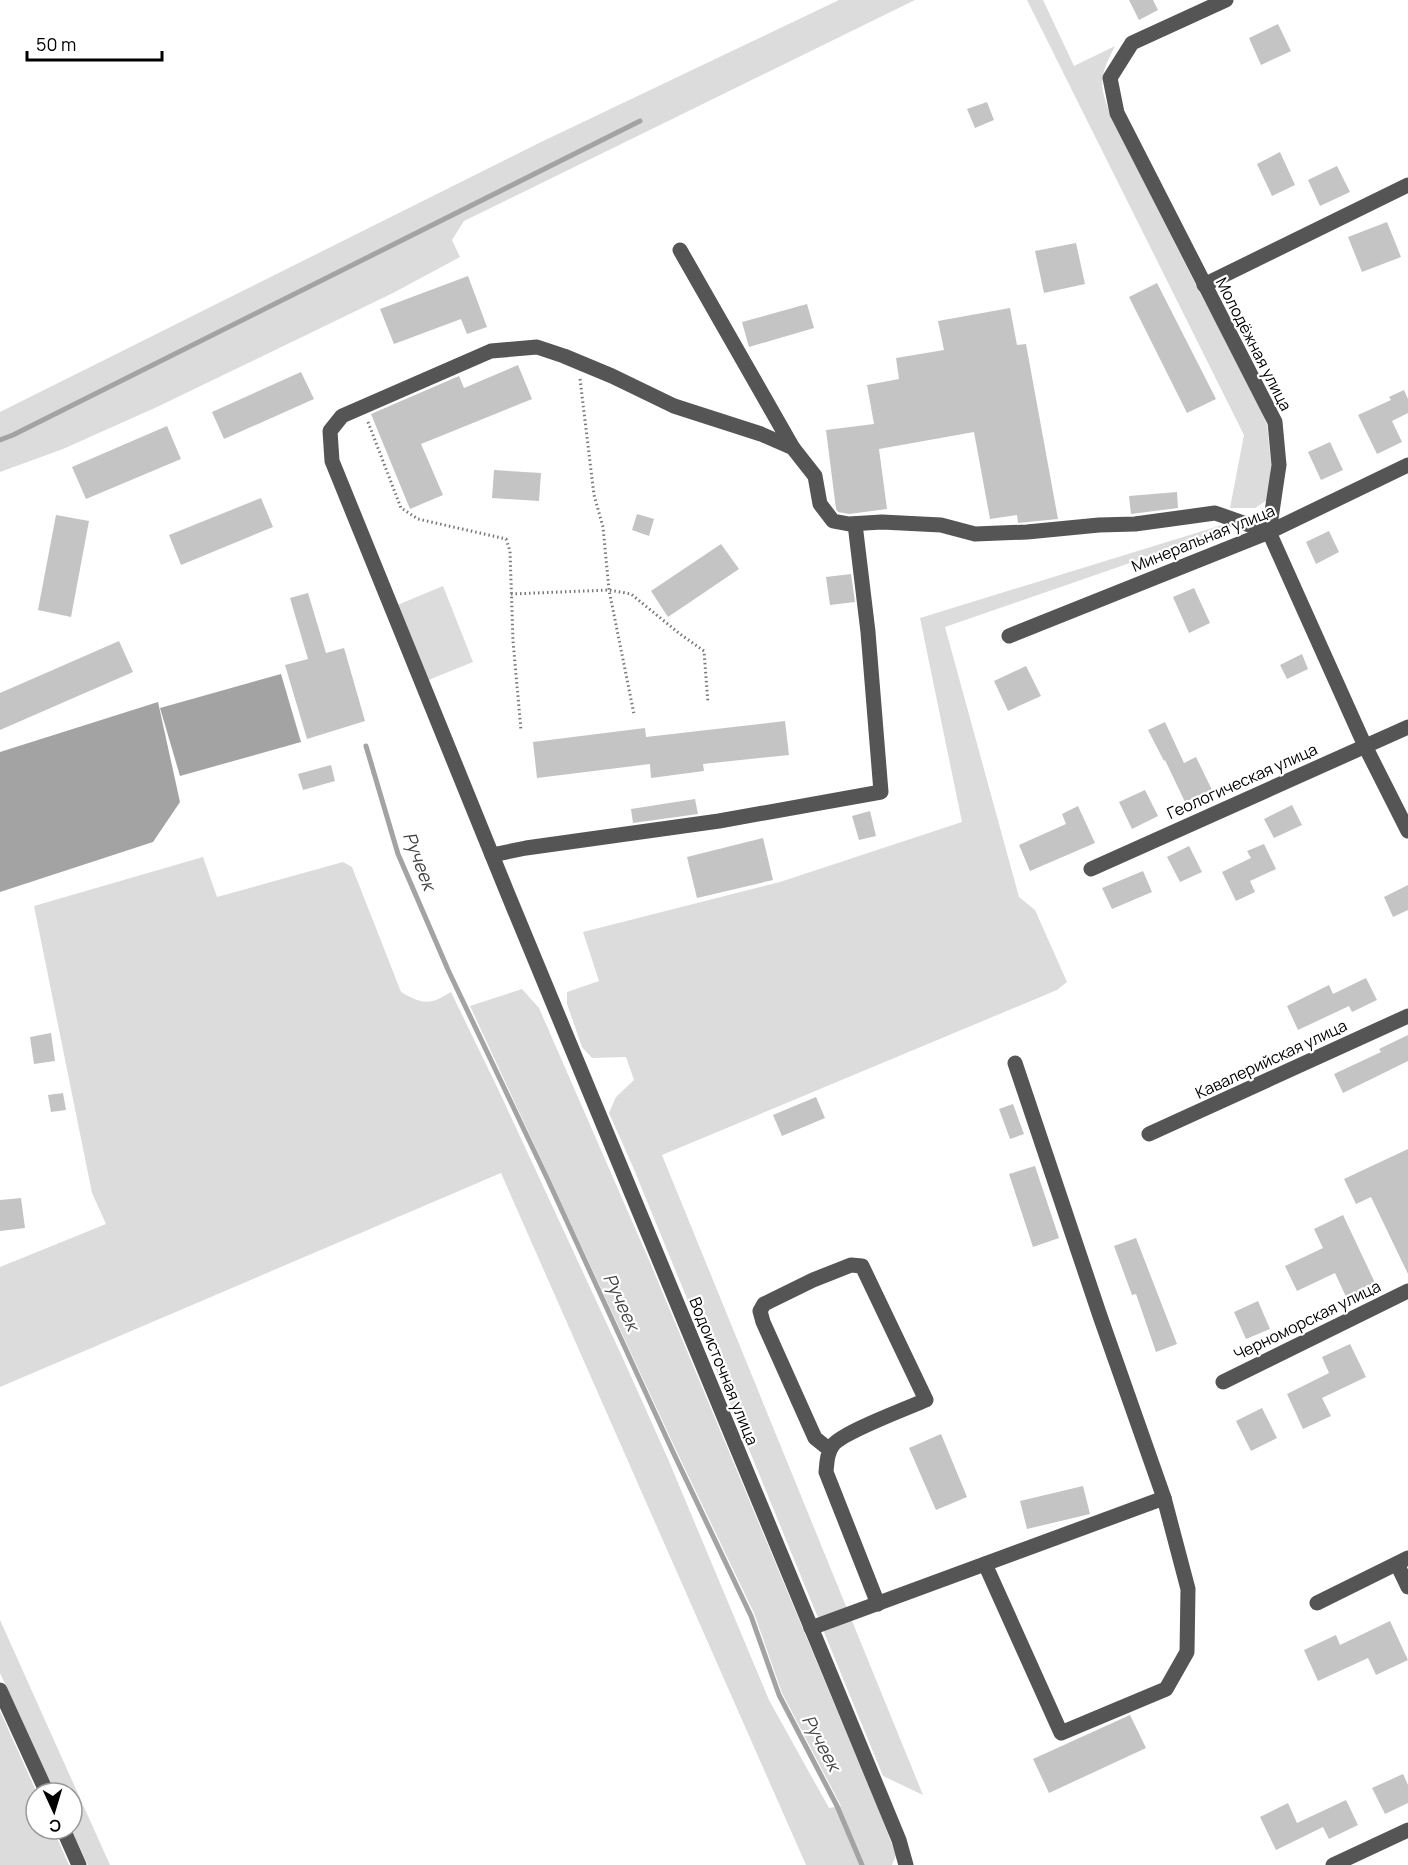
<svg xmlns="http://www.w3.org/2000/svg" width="1408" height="1865" viewBox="0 0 1408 1865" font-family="Manrope,sans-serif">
  <rect width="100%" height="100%" fill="#fff"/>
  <g fill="#dcdcdc">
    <polygon points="839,0 915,0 464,221 452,240 460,257 393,293 157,407 63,449 0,472 0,412 539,143"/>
    <path d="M1027,0h16l31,66 41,-20c-17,33 -16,39 -3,73l89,176 52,95 14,35 4,38 -2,36 -14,9h-25l14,-73z"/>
    <polygon points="1222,525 1231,528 945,627 1019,897 1035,910 1067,982 1057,990 662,1155 923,1795 883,1776 633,1167 609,1113 616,1097 634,1080 626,1057 592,1058 582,1047 567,1004 567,992 599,981 583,932 780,882 962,822 920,618"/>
    <polygon points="443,586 473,662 426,681 395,606"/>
    <path d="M203,857l14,40 126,-35 9,5 49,125c21,12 28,14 50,0l48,99 126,272 43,96 101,241 60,108 12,-2 -59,-113 -28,-80 -78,-163 -206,-444 52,-17 17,19 110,252 232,556 15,39 -4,10h-86l-305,-692 -501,214v-120l106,-43 -14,-31 -58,-287z"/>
    <polygon points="0,1620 110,1865 88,1865 71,1829 72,1793 55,1793 0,1673"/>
    <polygon points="0,1711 37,1793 36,1829 53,1829 69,1865 0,1865"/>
  </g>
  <g fill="#a3a3a3">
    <polygon points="281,674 301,742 180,776 160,708"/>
    <polygon points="158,702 180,802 153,842 0,892 0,752"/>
  </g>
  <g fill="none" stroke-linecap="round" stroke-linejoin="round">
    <g stroke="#a3a3a3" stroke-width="5">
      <polyline points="0,440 13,435 640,121"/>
      <polyline points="366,746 398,854 449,972 547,1178 673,1452 751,1616 779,1695 837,1806 862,1865"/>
    </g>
  </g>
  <g fill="#c4c4c4">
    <polygon points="1129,0 1153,0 1158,10 1139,20"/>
    <polygon points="1278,24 1291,51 1261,65 1249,38"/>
    <polygon points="987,102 994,120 975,128 967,109"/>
    <polygon points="1280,152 1295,185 1272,196 1257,164"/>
    <polygon points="1337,166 1350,192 1320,206 1308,180"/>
    <polygon points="1387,222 1401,257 1362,272 1348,237"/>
    <polygon points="1076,243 1085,284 1044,293 1035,251"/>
    <polygon points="468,276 487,327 467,334 461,319 394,344 380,309"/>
    <polygon points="1157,283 1216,399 1187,413 1129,297"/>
    <polygon points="807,304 814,328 749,347 742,322"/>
    <polygon points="1010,308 1017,345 1026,344 1058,519 1018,523 1017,515 990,519 974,432 879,449 887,509 849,514 838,512 836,509 826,430 874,424 867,385 899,379 896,358 944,350 938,321"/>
    <polygon points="518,365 532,399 421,444 443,495 410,509 371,414 459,376 464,388"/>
    <polygon points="301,372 314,399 224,439 212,412"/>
    <polygon points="1404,390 1408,399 1408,413 1392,421 1402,442 1377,454 1358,415 1391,400 1389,397"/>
    <polygon points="167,426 181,459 86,499 72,467"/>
    <polygon points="1330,442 1343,470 1321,480 1308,452"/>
    <polygon points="494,470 541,473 539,501 492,498"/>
    <polygon points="1177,492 1178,508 1131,514 1129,496"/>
    <polygon points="261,498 273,527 181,565 169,535"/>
    <polygon points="637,514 654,519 649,536 632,530"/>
    <polygon points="56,515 89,521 71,617 38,610"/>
    <polygon points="1329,531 1339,552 1316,564 1306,542"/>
    <polygon points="721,544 739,569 668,617 651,591"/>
    <polygon points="851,574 855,602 830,605 826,577"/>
    <polygon points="1194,588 1210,623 1189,633 1173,597"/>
    <polygon points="308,593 326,653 344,648 365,721 307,739 285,665 308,659 290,598"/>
    <polygon points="119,641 133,672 0,730 0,693"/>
    <polygon points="1302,654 1308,669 1287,679 1280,665"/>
    <polygon points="1026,666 1041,696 1008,711 994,681"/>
    <polygon points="785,721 789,755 703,764 704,771 651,778 650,764 537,778 533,742 645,728 646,737"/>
    <polygon points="1165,722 1184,763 1196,757 1212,790 1185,802 1165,760 1164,761 1148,730"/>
    <polygon points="331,765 335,781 303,790 298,774"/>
    <polygon points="1145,790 1158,816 1132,829 1119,802"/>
    <polygon points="695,799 698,814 633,823 631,809"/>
    <polygon points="1292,805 1302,825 1274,838 1264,819"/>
    <polygon points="1078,806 1095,843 1030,871 1019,845 1066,824 1062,814"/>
    <polygon points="870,811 876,836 859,840 852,816"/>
    <polygon points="763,838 773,880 697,898 687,857"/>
    <polygon points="1264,844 1276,869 1250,881 1255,892 1236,901 1222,872 1251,858 1247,851"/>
    <polygon points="1189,846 1202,872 1180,882 1167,857"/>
    <polygon points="1143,871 1152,892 1112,909 1102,888"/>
    <polygon points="1408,885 1408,910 1393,917 1384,897"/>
    <polygon points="1366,978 1377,1000 1352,1012 1349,1006 1298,1030 1287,1006 1329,985 1333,994"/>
    <polygon points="51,1033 55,1061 34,1064 30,1037"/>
    <polygon points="1408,1035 1408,1061 1343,1093 1334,1074 1381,1052 1379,1049"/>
    <polygon points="63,1093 66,1110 51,1112 48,1095"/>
    <polygon points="816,1097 825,1118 782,1136 773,1115"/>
    <polygon points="1013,1104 1024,1134 1010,1139 999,1109"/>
    <polygon points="1408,1149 1408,1274 1371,1197 1356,1204 1344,1179"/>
    <polygon points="1035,1166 1059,1238 1033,1247 1009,1174"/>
    <polygon points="21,1198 25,1228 0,1231 0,1200"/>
    <polygon points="1343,1215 1377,1287 1348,1301 1335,1273 1297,1291 1285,1266 1323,1248 1314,1229"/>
    <polygon points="1136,1238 1177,1344 1156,1352 1136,1294 1132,1295 1114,1246"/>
    <polygon points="1258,1301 1270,1329 1246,1339 1234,1312"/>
    <polygon points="1350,1344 1366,1377 1322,1398 1331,1416 1303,1429 1287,1394 1329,1373 1322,1357"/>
    <polygon points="1262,1408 1277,1438 1251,1451 1236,1421"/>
    <polygon points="941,1434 967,1497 936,1510 909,1448"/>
    <polygon points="1083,1486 1090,1514 1027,1529 1020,1501"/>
    <polygon points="1390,1621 1408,1660 1376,1675 1368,1658 1318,1681 1304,1650 1336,1635 1340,1645"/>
    <polygon points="1130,1715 1146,1748 1049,1793 1033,1759"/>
    <polygon points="1403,1774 1408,1785 1408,1803 1385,1814 1372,1788"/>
    <polygon points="1346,1800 1358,1825 1329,1839 1323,1827 1276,1850 1260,1817 1288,1803 1297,1823"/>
  </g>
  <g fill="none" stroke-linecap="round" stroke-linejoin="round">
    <g stroke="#777" stroke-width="3" stroke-dasharray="1.5 3" stroke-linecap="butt">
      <polyline points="580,379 594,495 603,527 609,590 634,714"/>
      <polyline points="368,422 401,508 418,519 506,539 510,551 513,641 521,730"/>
      <polyline points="511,594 609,590 631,594 680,634 704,651 708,703"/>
    </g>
    <g stroke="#555" stroke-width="15">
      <polyline points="1226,0 1132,43 1110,78 1117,113 1275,422 1279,465 1269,532 1365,746 1408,831"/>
      <polyline points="680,250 793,448"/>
      <polyline points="1204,285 1408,185"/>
      <polyline points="1009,636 1269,532 1408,465"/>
      <polyline points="492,855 526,848 719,821 881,792 868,632 855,524"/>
      <polyline points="1091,869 1408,727"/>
      <polyline points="1149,1134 1408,1016"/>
      <polyline points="1223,1382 1408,1291"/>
      <path d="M830,1450l-15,-12 -52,-116 -3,-11 4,-7 49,-24 38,-15 11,1 64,134c-18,8 -83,32 -93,45 -6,8 -6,17 -7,27l52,132"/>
      <polyline points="985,1564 1061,1733 1166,1689 1187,1652 1188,1589 1164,1498 1100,1316 1015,1063"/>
      <polyline points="1397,1564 1408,1587"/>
      <polyline points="1317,1603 1408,1558"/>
      <polyline points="811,1628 1164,1498"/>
      <polyline points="0,1690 47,1793"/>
      <polyline points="63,1829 79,1865"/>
      <polyline points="906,1865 899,1840 507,892 332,461 330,431 342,416 491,351 537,347 564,356 612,376 674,406 761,434 793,448 815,476 820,504 833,521 849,524 882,522 941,525 975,534 1027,532 1099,525 1135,524 1215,513 1269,532"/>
      <polyline points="1333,1865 1408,1830"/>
    </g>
  </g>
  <g text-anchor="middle" stroke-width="4.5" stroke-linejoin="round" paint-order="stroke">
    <g font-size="16" fill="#000" stroke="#fff">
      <text transform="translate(1254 344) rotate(63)" y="6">Молодёжная улица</text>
      <text transform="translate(1203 538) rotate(-22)" y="6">Минеральная улица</text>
      <text transform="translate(1242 781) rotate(-24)" y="6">Геологическая улица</text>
      <text transform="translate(1271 1059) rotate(-25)" y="6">Кавалерийская улица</text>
      <text transform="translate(1307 1320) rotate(-26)" y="6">Черноморская улица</text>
      <text transform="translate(724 1371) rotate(68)" y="6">Водоисточная улица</text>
    </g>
    <g font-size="18" font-style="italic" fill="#444" stroke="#fff">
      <text transform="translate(419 861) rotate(69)" y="6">Ручеек</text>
      <text transform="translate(621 1302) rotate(65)" y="6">Ручеек</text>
      <text transform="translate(821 1743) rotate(62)" y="6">Ручеек</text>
    </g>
  </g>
  <g transform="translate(54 1811) rotate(176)"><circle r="28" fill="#ffffff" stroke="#999999" stroke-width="1.5"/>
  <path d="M0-4.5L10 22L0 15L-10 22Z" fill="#000000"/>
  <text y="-9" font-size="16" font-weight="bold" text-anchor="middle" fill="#000000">С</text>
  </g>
  <path d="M27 51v9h135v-9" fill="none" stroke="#000000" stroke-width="3"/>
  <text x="36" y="51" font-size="18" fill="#000000" stroke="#ffffff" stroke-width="4.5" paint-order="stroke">50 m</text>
</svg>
